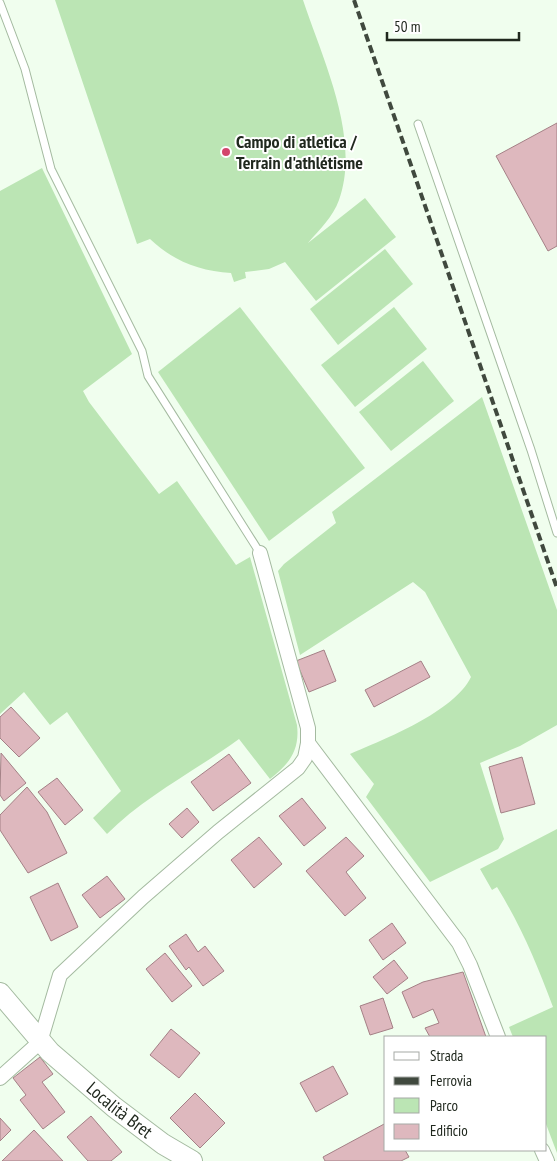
<svg xmlns="http://www.w3.org/2000/svg" width="557" height="1161" viewBox="0 0 557 1161" font-family="'PT Sans Narrow',sans-serif">
  <rect width="100%" height="100%" fill="#f0feee"/>
  <g fill="#bbe5b4">
    <path d="M55,0h248c20,60 58,138 36,200 -6,17 -20,30 -31,43l57,-45 31,39 -80,64 -31,-39 -16,7 -24,3 1,6 -12,4 -3,-9c-32,-2 -58,-12 -81,-34l-13,5z"/>
    <path d="M42,168l90,186 -49,37 6,11 70,92 18,-13 59,84 14,-8 47,168c3,26 -8,39 -27,54l-31,-40c-44,32 -94,57 -132,95l-14,-16 28,-27 -54,-79 -17,13 -26,-33 -24,22v-523z"/>
    <polygon points="385,249 413,284 338,345 310,309"/>
    <polygon points="240,307 365,468 269,541 158,372"/>
    <polygon points="394,307 427,349 355,407 321,365"/>
    <polygon points="423,361 454,401 391,451 359,412"/>
    <path d="M482,397l75,213v115l-37,21 -40,17 24,76 -6,10 -68,33 -64,-85 8,-13 -24,-30c35,-15 104,-42 121,-77l-46,-85 -12,-10 -113,73 -22,-84 6,-7 52,-41 -4,-11z"/>
    <path d="M557,829v324l-11,-29v-87h-33l-4,-10 44,-20c-17,-45 -31,-79 -56,-120l-5,3 -12,-21z"/>
  </g>
  <g fill="#deb8be" stroke="#a48086">
    <polygon points="557,123 557,246 548,251 496,156"/>
    <polygon points="324,650 336,681 309,692 296,661"/>
    <polygon points="421,661 430,677 374,707 365,690"/>
    <polygon points="11,707 40,738 19,757 0,738 0,717"/>
    <polygon points="1,753 26,783 4,801 0,795"/>
    <polygon points="229,754 251,783 213,811 191,782"/>
    <polygon points="522,757 535,804 501,813 489,767"/>
    <polygon points="57,778 83,810 65,825 38,792"/>
    <polygon points="27,787 47,812 67,853 28,873 0,830 0,815"/>
    <polygon points="302,798 326,828 304,846 279,816"/>
    <polygon points="187,808 199,822 182,838 169,824"/>
    <polygon points="259,837 282,864 254,888 231,860"/>
    <polygon points="346,837 364,856 346,872 366,898 345,916 306,871"/>
    <polygon points="107,876 125,899 100,918 82,895"/>
    <polygon points="58,883 78,927 51,941 30,897"/>
    <polygon points="392,923 406,943 383,960 369,940"/>
    <polygon points="186,934 198,952 205,946 224,971 203,986 189,967 186,970 169,946"/>
    <polygon points="165,953 192,986 172,1002 146,969"/>
    <polygon points="394,960 408,978 387,994 373,977"/>
    <polygon points="463,972 486,1037 430,1037 425,1028 439,1023 433,1009 413,1018 402,992 423,982"/>
    <polygon points="383,998 393,1028 370,1035 360,1006"/>
    <polygon points="171,1029 200,1053 179,1078 150,1055"/>
    <polygon points="40,1057 53,1074 42,1082 65,1112 43,1129 20,1100 26,1095 13,1078"/>
    <polygon points="333,1066 348,1094 316,1112 300,1083"/>
    <polygon points="195,1093 225,1123 200,1148 170,1118"/>
    <polygon points="91,1116 122,1152 111,1161 88,1161 67,1137"/>
    <polygon points="0,1118 11,1130 0,1141"/>
    <polygon points="386,1123 386,1150 405,1150 409,1157 401,1161 325,1161 323,1157"/>
    <polygon points="34,1130 63,1161 2,1161"/>
  </g>
  <g fill="none" stroke-linecap="round" stroke-linejoin="round">
    <defs>
      <g id="lane">
        <polyline points="0,3 25,69 51,169 142,351 148,376 260,553"/>
        <polyline points="418,124 531,450 557,533"/>
      </g>
      <g id="street">
        <polyline points="308,743 459,943 470,965 498,1037"/>
        <polyline points="0,1078 40,1042 60,975 143,897 218,832 298,768 305,758 308,743 308,728 260,553"/>
        <polyline points="542,1150 547,1161"/>
      </g>
      <g id="secondary">
        <path id="s1" d="M0,993l50,59 64,55 49,37 29,17"/>
      </g>
    </defs>
    <use href="#lane" stroke="#a4baa0" stroke-width="9"/>
    <use href="#street" stroke="#a4baa0" stroke-width="16"/>
    <use href="#secondary" stroke="#a4baa0" stroke-width="22"/>
    <use href="#lane" stroke="#fff" stroke-width="7"/>
    <use href="#street" stroke="#fff" stroke-width="14"/>
    <use href="#secondary" stroke="#fff" stroke-width="20"/>
    <polyline stroke="#40493e" stroke-width="4" stroke-dasharray="8 4" stroke-linecap="butt" points="354,0 557,588"/>
  </g>
  <circle fill="#d3456c" stroke="#fff" stroke-width="2" cx="226" cy="152" r="5"/>
  <g text-anchor="middle" stroke-width="4" stroke-linejoin="round" paint-order="stroke">
    <g font-size="18" font-weight="bold" fill="#20281e" stroke="#fff" text-anchor="start">
      <text x="236" y="148">Campo di atletica /<tspan x="236" dy="21">Terrain d'athlétisme</tspan></text>
    </g>
    <g font-size="18" fill="#20281e" stroke="#fff">
      <text dy="6" stroke="none"><textPath href="#s1" startOffset="168">Località Bret</textPath></text>
    </g>
  </g>
  <rect x="384" y="1036" width="162" height="115" fill="#ffffff" stroke="#a6a9a5"/>
  <rect x="394" y="1052" width="25" height="8" fill="#ffffff" stroke="#a6a9a5"/>
  <text x="430" y="1061" font-size="15" fill="#20281e">Strada</text>
  <rect x="394" y="1077" width="25" height="8" fill="#40493e" stroke="#a6a9a5"/>
  <text x="430" y="1086" font-size="15" fill="#20281e">Ferrovia</text>
  <rect x="394" y="1098" width="25" height="15" fill="#bbe5b4" stroke="#a6a9a5"/>
  <text x="430" y="1111" font-size="15" fill="#20281e">Parco</text>
  <rect x="394" y="1124" width="25" height="15" fill="#deb8be" stroke="#a6a9a5"/>
  <text x="430" y="1136" font-size="15" fill="#20281e">Edificio</text>
  <path d="M387 32v8h132v-8" fill="none" stroke="#20281e" stroke-width="2.5"/>
  <text x="394" y="32" font-size="15" fill="#20281e" stroke="#ffffff" stroke-width="4" paint-order="stroke">50 m</text>
</svg>
